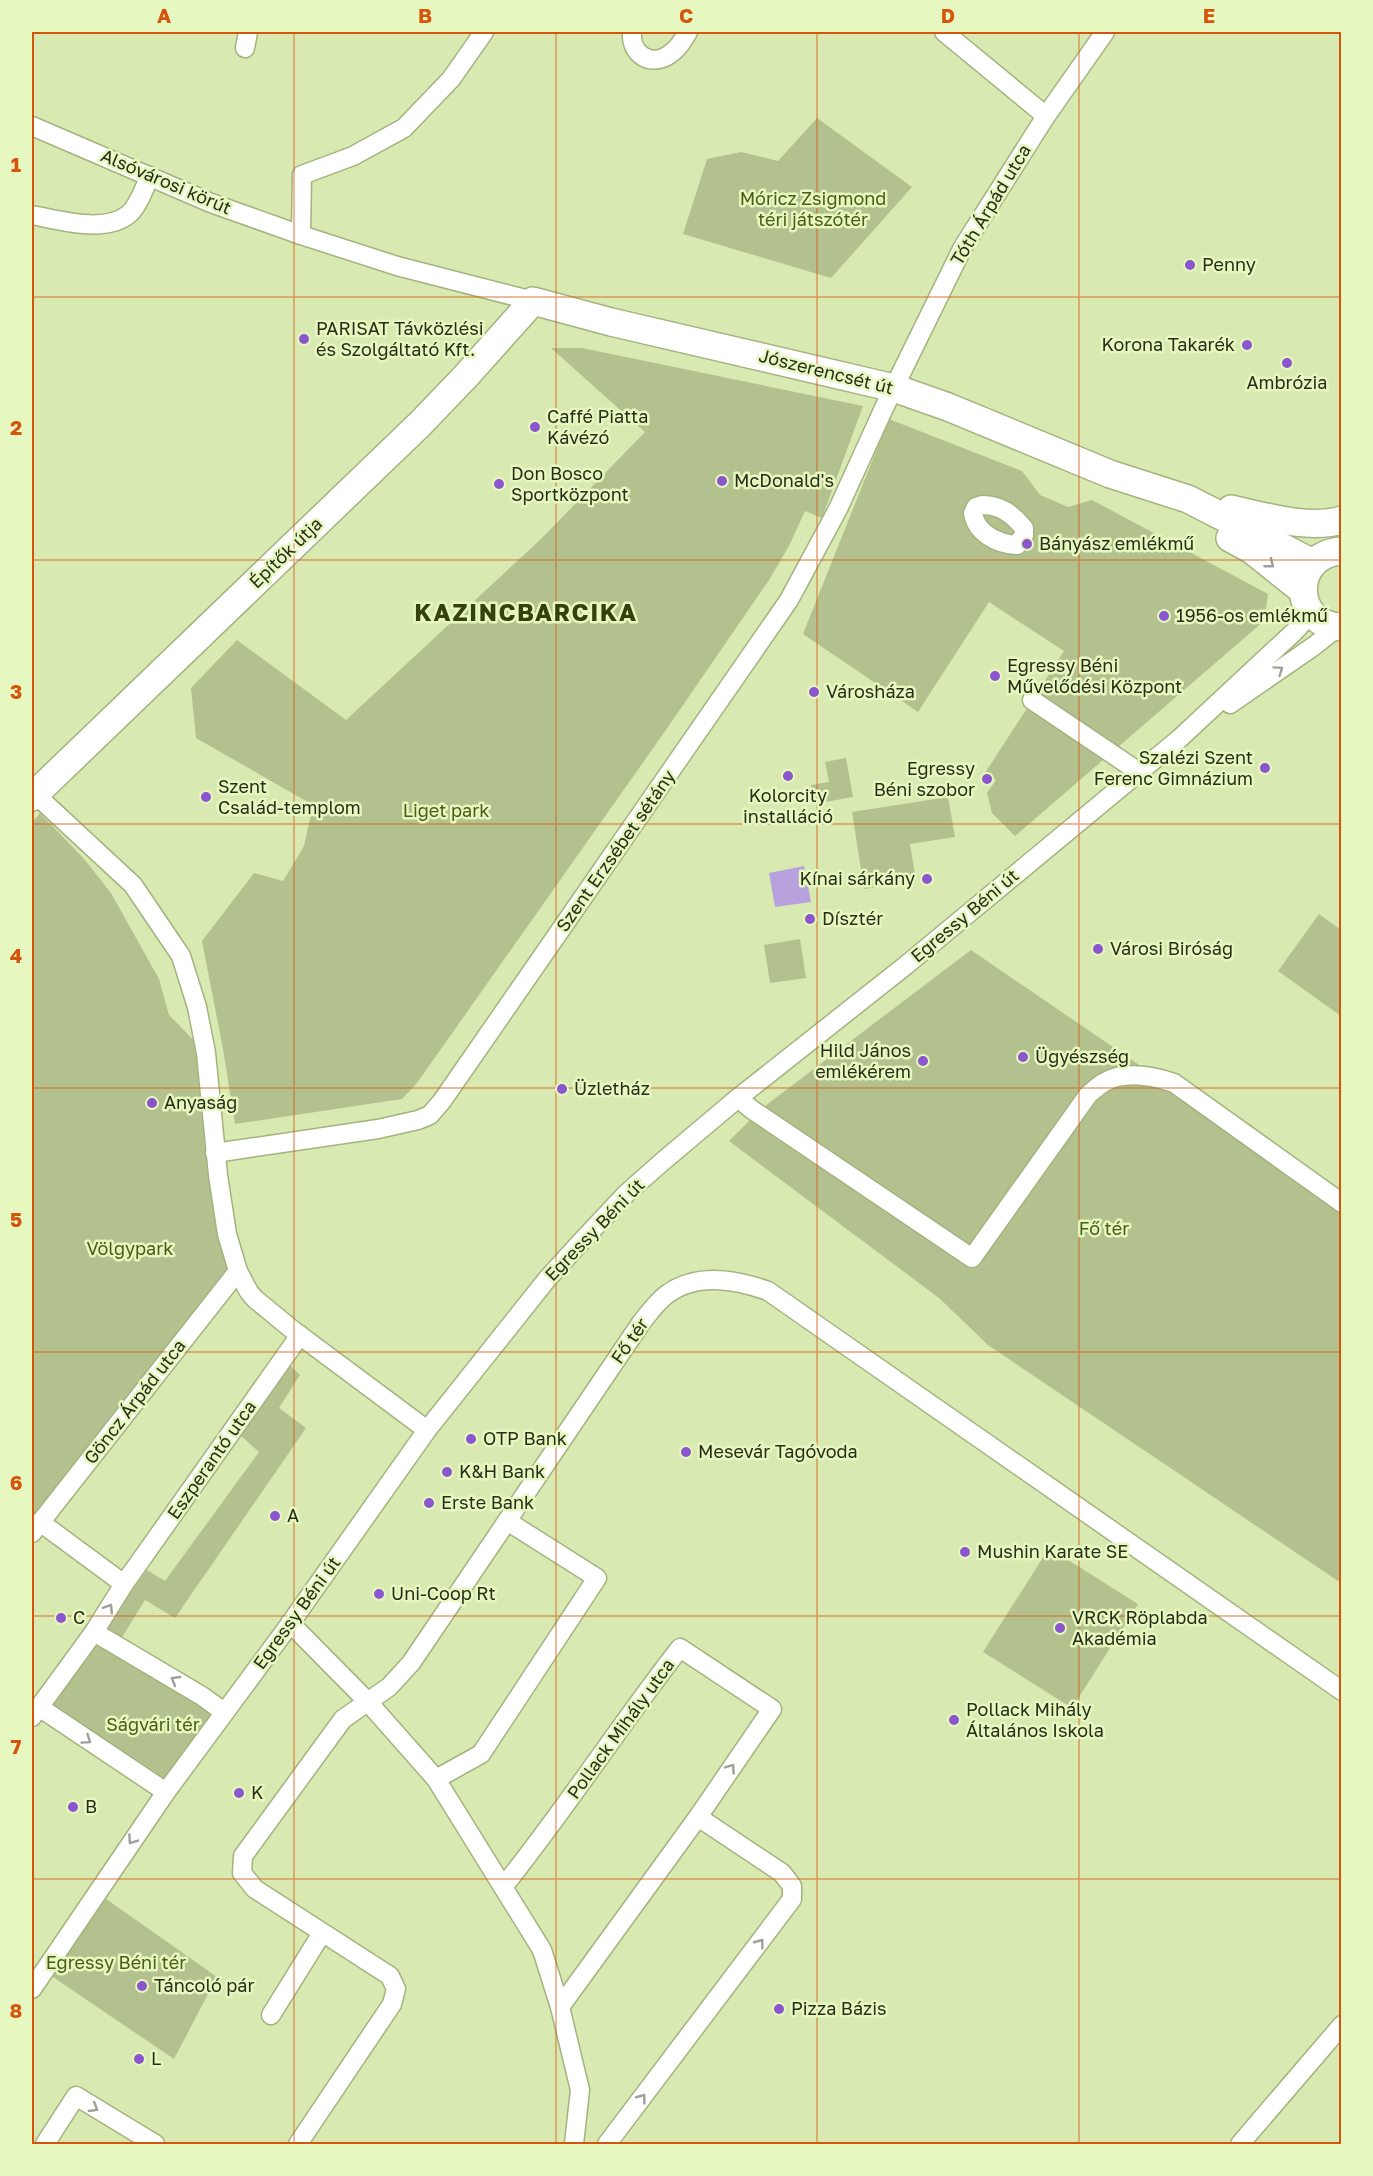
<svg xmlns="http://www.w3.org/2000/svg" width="1373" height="2176" viewBox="0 0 1373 2176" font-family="'Golos Text',sans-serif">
  <rect width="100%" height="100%" fill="#d9e9b2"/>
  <g fill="#b3c18f">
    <polygon points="817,118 912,187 831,278 683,234 707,159 741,152 778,161"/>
    <polygon points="551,348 582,348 863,406 822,518 805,511 789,546 769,580 668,727 417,1083 402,1099 235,1124 223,1049 202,941 254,873 283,881 304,846 313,805 196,738 191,688 237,640 346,720 542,538 645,432"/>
    <polygon points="889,419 1022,471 1040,495 1068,507 1092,500 1268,594 1264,621 1015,836 992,813 987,793 996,780 985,773 1064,651 989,602 918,712 803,634"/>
    <polygon points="846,758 853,797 814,804 811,785 829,782 825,762"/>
    <polygon points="948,797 955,837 910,844 916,881 864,889 852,812"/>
    <polygon points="40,813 85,860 111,893 159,979 169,1015 206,1053 238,1271 32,1522 32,823"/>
    <polygon points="1319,914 1341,930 1341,1016 1278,971"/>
    <polygon points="800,939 806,978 770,983 764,945"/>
    <polygon points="971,950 1341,1203 1341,1583 988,1345 939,1298 729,1141 761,1109"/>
    <polygon points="288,1363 300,1375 279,1408 306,1428 175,1618 145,1600 119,1642 103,1632 147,1570 165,1581 259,1452 239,1434"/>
    <polygon points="1049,1548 1138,1604 1072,1708 983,1652"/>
    <polygon points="94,1632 224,1712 166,1792 39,1707"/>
    <polygon points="99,1894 217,1977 174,2059 47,1973"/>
  </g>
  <polygon fill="#b8a2de" points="804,866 811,902 775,907 769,873"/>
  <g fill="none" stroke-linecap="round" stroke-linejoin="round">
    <defs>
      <g id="street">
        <path d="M632,32c-2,22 19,36 38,22 8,-5 13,-14 18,-22"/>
        <polyline points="944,32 1046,116"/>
        <polyline points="245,48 248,32"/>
        <polyline points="32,126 211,203 301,235 397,266 533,301"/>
        <path d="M32,215c27,5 73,19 97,-1 10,-9 15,-26 21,-38"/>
        <polyline points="301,235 302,175 353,156 404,128 451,79 484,32"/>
        <path d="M982,505c19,0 30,9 42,23v7l-7,10c-20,-1 -41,-12 -44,-32l3,-6z"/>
        <polyline points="1032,700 1139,772"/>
        <polyline points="1230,704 1314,646 1338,627"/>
        <polyline points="35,794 133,885 181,956 197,1007 206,1053 218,1175 227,1234 238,1271 249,1292 255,1299 294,1331 427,1430"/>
        <path d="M738,1098l13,11 221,149 116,-163c5,-4 10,-9 15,-12 21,-13 50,-7 71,0l168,120"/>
        <polyline points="215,1153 378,1129 418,1120 430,1115 442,1101 789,600 838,509 884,408 963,247 1046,116 1105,32"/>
        <polyline points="40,1522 124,1584"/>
        <polyline points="32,1533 238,1271"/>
        <polyline points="290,1623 368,1702 436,1779 542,1950 560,2007 580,2090 574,2144"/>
        <polyline points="94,1632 202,1696 224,1712"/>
        <polyline points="39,1707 166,1792"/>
        <polyline points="32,1717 94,1632 124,1584 300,1335"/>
        <polyline points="436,1779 481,1754 597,1578 507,1521"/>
        <path d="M503,1887c62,-77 116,-161 177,-239l92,61 -74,108 -138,190"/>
        <polyline points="32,1989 166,1792 287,1628 427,1430 548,1278 579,1244 627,1193 662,1162 738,1098 905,966 1179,739 1295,631 1311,613"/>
        <polyline points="271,2015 322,1933"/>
        <polyline points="45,2144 76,2096 155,2144"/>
        <path d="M298,2144l94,-140 4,-15 -6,-13 -135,-87 -13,-16 1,-17 100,-137 46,-32 22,-24 230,-340c8,-10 15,-20 25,-28 30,-23 69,-16 102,-4l574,400"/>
        <polyline points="607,2144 792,1899 792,1886 782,1873 698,1817"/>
        <polyline points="1240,2144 1342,2025"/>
      </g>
      <g id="secondary">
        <path d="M1231,509c32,7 78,21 111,11"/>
        <polyline points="1230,538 1252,550 1302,590"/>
        <path d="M1342,551c-52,3 -51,75 0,76"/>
        <polyline points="32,797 421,423 466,376 533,301 611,322 894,388 948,407 1110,474 1188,499 1313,563"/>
      </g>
    </defs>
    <use href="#street" stroke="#a4b37e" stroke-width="21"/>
    <use href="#secondary" stroke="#a4b37e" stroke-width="30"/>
    <use href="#street" stroke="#fff" stroke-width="18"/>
    <use href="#secondary" stroke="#fff" stroke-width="27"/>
  </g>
  <defs><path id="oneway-chevron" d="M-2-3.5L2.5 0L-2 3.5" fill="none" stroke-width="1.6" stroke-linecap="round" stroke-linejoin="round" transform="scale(1.5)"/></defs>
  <g stroke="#9ea197">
    <use href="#oneway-chevron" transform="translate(1270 564) rotate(38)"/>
    <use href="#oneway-chevron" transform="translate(1279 670) rotate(-35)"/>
    <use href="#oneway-chevron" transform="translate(109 1608) rotate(-58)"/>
    <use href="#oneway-chevron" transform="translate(175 1680) rotate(-150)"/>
    <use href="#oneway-chevron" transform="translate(87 1740) rotate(34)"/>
    <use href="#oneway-chevron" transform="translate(731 1768) rotate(-55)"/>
    <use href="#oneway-chevron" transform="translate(132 1840) rotate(125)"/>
    <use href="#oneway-chevron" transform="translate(760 1943) rotate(-53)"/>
    <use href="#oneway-chevron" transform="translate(642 2098) rotate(-53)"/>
    <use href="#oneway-chevron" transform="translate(94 2108) rotate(31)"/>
  </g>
  <path fill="none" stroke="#d5550d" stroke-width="1.5" stroke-opacity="0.55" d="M294,32v2112M556,32v2112M817,32v2112M1079,32v2112M32,297h1310M32,560h1310M32,824h1310M32,1088h1310M32,1352h1310M32,1616h1310M32,1879h1310"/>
  <g fill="#8a55cd" stroke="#e6f7bf" stroke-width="2">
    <circle cx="1190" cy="265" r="6"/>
    <circle cx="304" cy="339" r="6"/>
    <circle cx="1247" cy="345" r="6"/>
    <circle cx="1287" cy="363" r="6"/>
    <circle cx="535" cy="427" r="6"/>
    <circle cx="722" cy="481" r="6"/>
    <circle cx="499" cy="484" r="6"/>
    <circle cx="1027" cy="544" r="6"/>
    <circle cx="1164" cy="616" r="6"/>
    <circle cx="995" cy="676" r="6"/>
    <circle cx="814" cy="692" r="6"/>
    <circle cx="1265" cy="768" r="6"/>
    <circle cx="788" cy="776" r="6"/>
    <circle cx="987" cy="779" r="6"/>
    <circle cx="206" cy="797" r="6"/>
    <circle cx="927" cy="879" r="6"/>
    <circle cx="810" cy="919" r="6"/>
    <circle cx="1098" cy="949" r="6"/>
    <circle cx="1023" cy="1057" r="6"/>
    <circle cx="923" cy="1061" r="6"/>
    <circle cx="562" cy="1089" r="6"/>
    <circle cx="152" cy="1103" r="6"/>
    <circle cx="471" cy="1439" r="6"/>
    <circle cx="686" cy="1452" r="6"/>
    <circle cx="447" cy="1472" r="6"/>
    <circle cx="429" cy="1503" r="6"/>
    <circle cx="275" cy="1516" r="6"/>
    <circle cx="965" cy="1552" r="6"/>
    <circle cx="379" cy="1594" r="6"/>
    <circle cx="61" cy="1618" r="6"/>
    <circle cx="1060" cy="1628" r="6"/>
    <circle cx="954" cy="1720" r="6"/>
    <circle cx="239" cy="1793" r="6"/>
    <circle cx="73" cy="1807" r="6"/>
    <circle cx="142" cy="1986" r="6"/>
    <circle cx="779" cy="2009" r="6"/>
    <circle cx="139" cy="2059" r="6"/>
  </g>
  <g text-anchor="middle" stroke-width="5" stroke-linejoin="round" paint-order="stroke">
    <g font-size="18" fill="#282e18" stroke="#e6f7bf">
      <text transform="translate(166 182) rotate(23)" y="6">Alsóvárosi körút</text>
      <text transform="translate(991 205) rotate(-59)" y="6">Tóth Árpád utca</text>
      <text transform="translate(826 372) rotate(14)" y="6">Jószerencsét út</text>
      <text transform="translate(286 553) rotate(-44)" y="6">Építők útja</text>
      <text transform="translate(616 851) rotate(-55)" y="6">Szent Erzsébet sétány</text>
      <text transform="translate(965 916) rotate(-40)" y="6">Egressy Béni út</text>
      <text transform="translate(595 1230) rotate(-46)" y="6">Egressy Béni út</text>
      <text transform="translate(630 1341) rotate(-55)" y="6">Fő tér</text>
      <text transform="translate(135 1402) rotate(-52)" y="6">Göncz Árpád utca</text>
      <text transform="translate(212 1460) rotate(-55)" y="6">Eszperantó utca</text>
      <text transform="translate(297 1613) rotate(-54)" y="6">Egressy Béni út</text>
      <text transform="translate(621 1729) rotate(-54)" y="6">Pollack Mihály utca</text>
    </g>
    <g font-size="18" fill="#4c5b16" stroke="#e6f7bf">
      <text x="813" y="205">Móricz Zsigmond<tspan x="813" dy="21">téri játszótér</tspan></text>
      <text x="446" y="817">Liget park</text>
      <text x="1104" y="1235">Fő tér</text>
      <text x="130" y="1255">Völgypark</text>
      <text x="153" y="1731">Ságvári tér</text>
      <text x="116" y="1969">Egressy Béni tér</text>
    </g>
    <g font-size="18" fill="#282e18" stroke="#e6f7bf" text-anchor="start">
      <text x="1202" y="271">Penny</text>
      <text x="316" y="335">PARISAT Távközlési<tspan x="316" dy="21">és Szolgáltató Kft.</tspan></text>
      <text x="1235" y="351" text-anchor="end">Korona Takarék</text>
      <text x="1287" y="389" text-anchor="middle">Ambrózia</text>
      <text x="547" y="423">Caffé Piatta<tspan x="547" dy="21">Kávézó</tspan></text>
      <text x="511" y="480">Don Bosco<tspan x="511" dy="21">Sportközpont</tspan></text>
      <text x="734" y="487">McDonald's</text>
      <text x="1039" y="550">Bányász emlékmű</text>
      <text x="1176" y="622">1956-os emlékmű</text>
      <text x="1007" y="672">Egressy Béni<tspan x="1007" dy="21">Művelődési Központ</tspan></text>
      <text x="826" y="698">Városháza</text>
      <text x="1253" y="764" text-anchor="end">Szalézi Szent<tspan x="1253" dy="21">Ferenc Gimnázium</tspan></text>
      <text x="975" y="775" text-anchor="end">Egressy<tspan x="975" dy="21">Béni szobor</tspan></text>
      <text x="218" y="793">Szent<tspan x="218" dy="21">Család-templom</tspan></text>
      <text x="788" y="802" text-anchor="middle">Kolorcity<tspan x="788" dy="21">installáció</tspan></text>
      <text x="915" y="885" text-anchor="end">Kínai sárkány</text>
      <text x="822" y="925">Dísztér</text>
      <text x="1110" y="955">Városi Biróság</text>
      <text x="911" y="1057" text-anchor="end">Hild János<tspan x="911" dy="21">emlékérem</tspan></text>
      <text x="1035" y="1063">Ügyészség</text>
      <text x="574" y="1095">Üzletház</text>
      <text x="164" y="1109">Anyaság</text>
      <text x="483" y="1445">OTP Bank</text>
      <text x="698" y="1458">Mesevár Tagóvoda</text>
      <text x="459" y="1478">K&amp;H Bank</text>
      <text x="441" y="1509">Erste Bank</text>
      <text x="287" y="1522">A</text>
      <text x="977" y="1558">Mushin Karate SE</text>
      <text x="391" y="1600">Uni-Coop Rt</text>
      <text x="73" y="1624">C</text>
      <text x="1072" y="1624">VRCK Röplabda<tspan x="1072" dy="21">Akadémia</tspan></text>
      <text x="966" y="1716">Pollack Mihály<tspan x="966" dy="21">Általános Iskola</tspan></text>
      <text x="251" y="1799">K</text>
      <text x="85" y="1813">B</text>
      <text x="154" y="1992">Táncoló pár</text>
      <text x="791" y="2015">Pizza Bázis</text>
      <text x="151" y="2065">L</text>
    </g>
    <g font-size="24" font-weight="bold" letter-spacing="1.5" fill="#35410d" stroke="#e6f7bf">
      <text x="526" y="621">KAZINCBARCIKA</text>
    </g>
  </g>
  <rect width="1373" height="2176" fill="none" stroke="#e6f7bf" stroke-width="66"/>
  <rect x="33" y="33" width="1307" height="2110" fill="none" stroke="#d5550d" stroke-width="2"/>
  <g font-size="20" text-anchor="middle" font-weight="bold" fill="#d5550d">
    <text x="164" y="23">A</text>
    <text x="425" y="23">B</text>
    <text x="686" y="23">C</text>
    <text x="948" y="23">D</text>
    <text x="1209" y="23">E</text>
    <text x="16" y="172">1</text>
    <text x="16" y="435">2</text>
    <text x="16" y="699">3</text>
    <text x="16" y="963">4</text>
    <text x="16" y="1227">5</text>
    <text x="16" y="1490">6</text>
    <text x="16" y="1754">7</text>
    <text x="16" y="2018">8</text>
  </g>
</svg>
